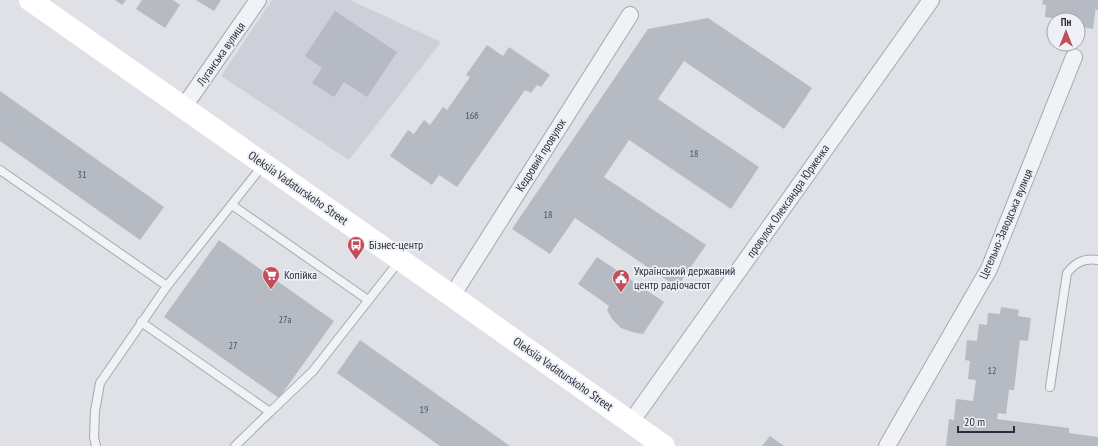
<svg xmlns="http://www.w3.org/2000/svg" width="1098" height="446" viewBox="0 0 1098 446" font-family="'PT Sans Narrow',sans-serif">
  <rect width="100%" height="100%" fill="#dfe1e7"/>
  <polygon fill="#cdd0d9" points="272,0 350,0 441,42 349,160 221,76"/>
  <g fill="#b6bac3">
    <polygon points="115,0 126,0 122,5"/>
    <polygon points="142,0 173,0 180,5 165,28 136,9"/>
    <polygon points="196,0 221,0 214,11"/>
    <polygon points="1043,0 1098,0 1098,10 1096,10 1096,6 1093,29 1078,26 1078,20 1065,20 1045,17 1046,5 1042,4"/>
    <polygon points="335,11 397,52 367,97 344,82 334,97 312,83 322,68 305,56"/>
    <polygon points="708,18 812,88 784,129 684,61 658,99 759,167 731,209 629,140 604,177 706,245 677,287 575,218 550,254 512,229 648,29"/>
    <polygon points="487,45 503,56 509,47 550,75 541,87 537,85 531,93 525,90 457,187 439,175 432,185 390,156 408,130 414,134 424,120 430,125 443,107 447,110 470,77 466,75"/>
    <polygon points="0,91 164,207 140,240 0,141"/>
    <polygon points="219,240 334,321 279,398 164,317"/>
    <polygon points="597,257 664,302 643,334 632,332 621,328 612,319 607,310 609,306 578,284"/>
    <polygon points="1001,307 1019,310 1018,316 1031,318 1028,341 1020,340 1014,390 1009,390 1006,414 998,413 997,419 1069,428 1069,433 1098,437 1098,446 946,446 949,419 954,420 956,399 973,401 976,380 968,379 970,361 965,360 967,340 977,341 979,324 987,325 988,313 1000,314"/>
    <polygon points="360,340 510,446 440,446 337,373"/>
    <polygon points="770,436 784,446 762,446"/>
  </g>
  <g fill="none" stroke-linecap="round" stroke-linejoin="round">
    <defs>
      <g id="service">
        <polyline points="0,170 167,286"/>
        <polyline points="232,205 368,300"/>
        <polyline points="141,322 270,412 313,371 400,260"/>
        <path d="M1050,387l17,-114c9,-11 17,-15 31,-13"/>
        <polyline points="96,446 94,437 95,411 100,383 167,286 263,165"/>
        <polyline points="235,446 270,412"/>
      </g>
      <g id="minor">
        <polyline points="183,108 258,0"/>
        <polyline points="452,296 630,15"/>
        <polyline points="631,422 931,0"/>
        <polyline points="887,446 989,269 1074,57"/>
      </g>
    </defs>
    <use href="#service" stroke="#a5a8b1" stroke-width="10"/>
    <use href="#minor" stroke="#a5a8b1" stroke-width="18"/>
    <use href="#service" stroke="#f1f2f6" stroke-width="8"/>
    <use href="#minor" stroke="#f1f2f6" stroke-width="16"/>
    <polyline stroke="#fff" stroke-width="22" points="30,0 452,296 664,446"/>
  </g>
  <defs>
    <symbol id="bus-pin" viewBox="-11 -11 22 30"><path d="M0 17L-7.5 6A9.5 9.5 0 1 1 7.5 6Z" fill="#c34d58" stroke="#eef0f5"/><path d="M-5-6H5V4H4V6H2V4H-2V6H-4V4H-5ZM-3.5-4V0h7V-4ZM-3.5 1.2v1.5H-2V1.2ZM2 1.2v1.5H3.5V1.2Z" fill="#fff"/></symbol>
    <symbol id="supermarket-pin" viewBox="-11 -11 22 30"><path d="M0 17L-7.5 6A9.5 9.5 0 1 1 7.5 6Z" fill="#c34d58" stroke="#eef0f5"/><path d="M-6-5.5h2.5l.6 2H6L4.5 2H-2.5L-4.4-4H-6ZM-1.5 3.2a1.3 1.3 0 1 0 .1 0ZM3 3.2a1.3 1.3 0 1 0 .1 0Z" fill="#fff"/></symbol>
    <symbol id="civic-pin" viewBox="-11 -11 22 30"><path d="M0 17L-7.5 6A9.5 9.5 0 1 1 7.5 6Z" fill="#c34d58" stroke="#eef0f5"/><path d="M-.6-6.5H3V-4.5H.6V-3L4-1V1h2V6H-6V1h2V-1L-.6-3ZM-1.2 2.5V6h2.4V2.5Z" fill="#fff"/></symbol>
  </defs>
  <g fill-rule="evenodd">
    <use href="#bus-pin" x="346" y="235" width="20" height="27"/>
    <use href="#supermarket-pin" x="261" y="265" width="20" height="27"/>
    <use href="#civic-pin" x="611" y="268" width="20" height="27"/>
  </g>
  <g text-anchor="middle" stroke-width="3.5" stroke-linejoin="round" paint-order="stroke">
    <g font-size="10" fill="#4c525e">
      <text x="472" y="119">16б</text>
      <text x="694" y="157">18</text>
      <text x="82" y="178">31</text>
      <text x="548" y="218">18</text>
      <text x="285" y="323">27а</text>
      <text x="233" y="349">27</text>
      <text x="992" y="374">12</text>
      <text x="424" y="413">19</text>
    </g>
    <g font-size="12" fill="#292f3d" stroke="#eef0f5">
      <text transform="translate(221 54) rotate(-55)" y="4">Луганська вулиця</text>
      <text transform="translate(541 155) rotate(-58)" y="4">Кедровий провулок</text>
      <text transform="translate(298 188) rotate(35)" y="4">Oleksiia Vadaturskoho Street</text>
      <text transform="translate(788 201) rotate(-55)" y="4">провулок Олександра Юрженка</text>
      <text transform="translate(1006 224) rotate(-67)" y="4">Цегельно-Заводська вулиця</text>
      <text transform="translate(563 374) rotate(35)" y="4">Oleksiia Vadaturskoho Street</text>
    </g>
    <g font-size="12" fill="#292f3d" stroke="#eef0f5" text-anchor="start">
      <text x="369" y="249">Бізнес-центр</text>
      <text x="634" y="275">Український державний<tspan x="634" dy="14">центр радіочастот</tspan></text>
      <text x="284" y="279">Копійка</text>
    </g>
  </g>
  <g transform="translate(1066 32)"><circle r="19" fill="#eef0f5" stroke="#9fa3ab"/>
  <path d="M0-3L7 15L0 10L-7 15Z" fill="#c34d58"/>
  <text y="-6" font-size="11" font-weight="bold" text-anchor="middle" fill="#292f3d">Пн</text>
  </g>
  <path d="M958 426v6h56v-6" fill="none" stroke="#292f3d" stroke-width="2"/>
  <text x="964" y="426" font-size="12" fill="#292f3d" stroke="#eef0f5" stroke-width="3" paint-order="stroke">20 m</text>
</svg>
